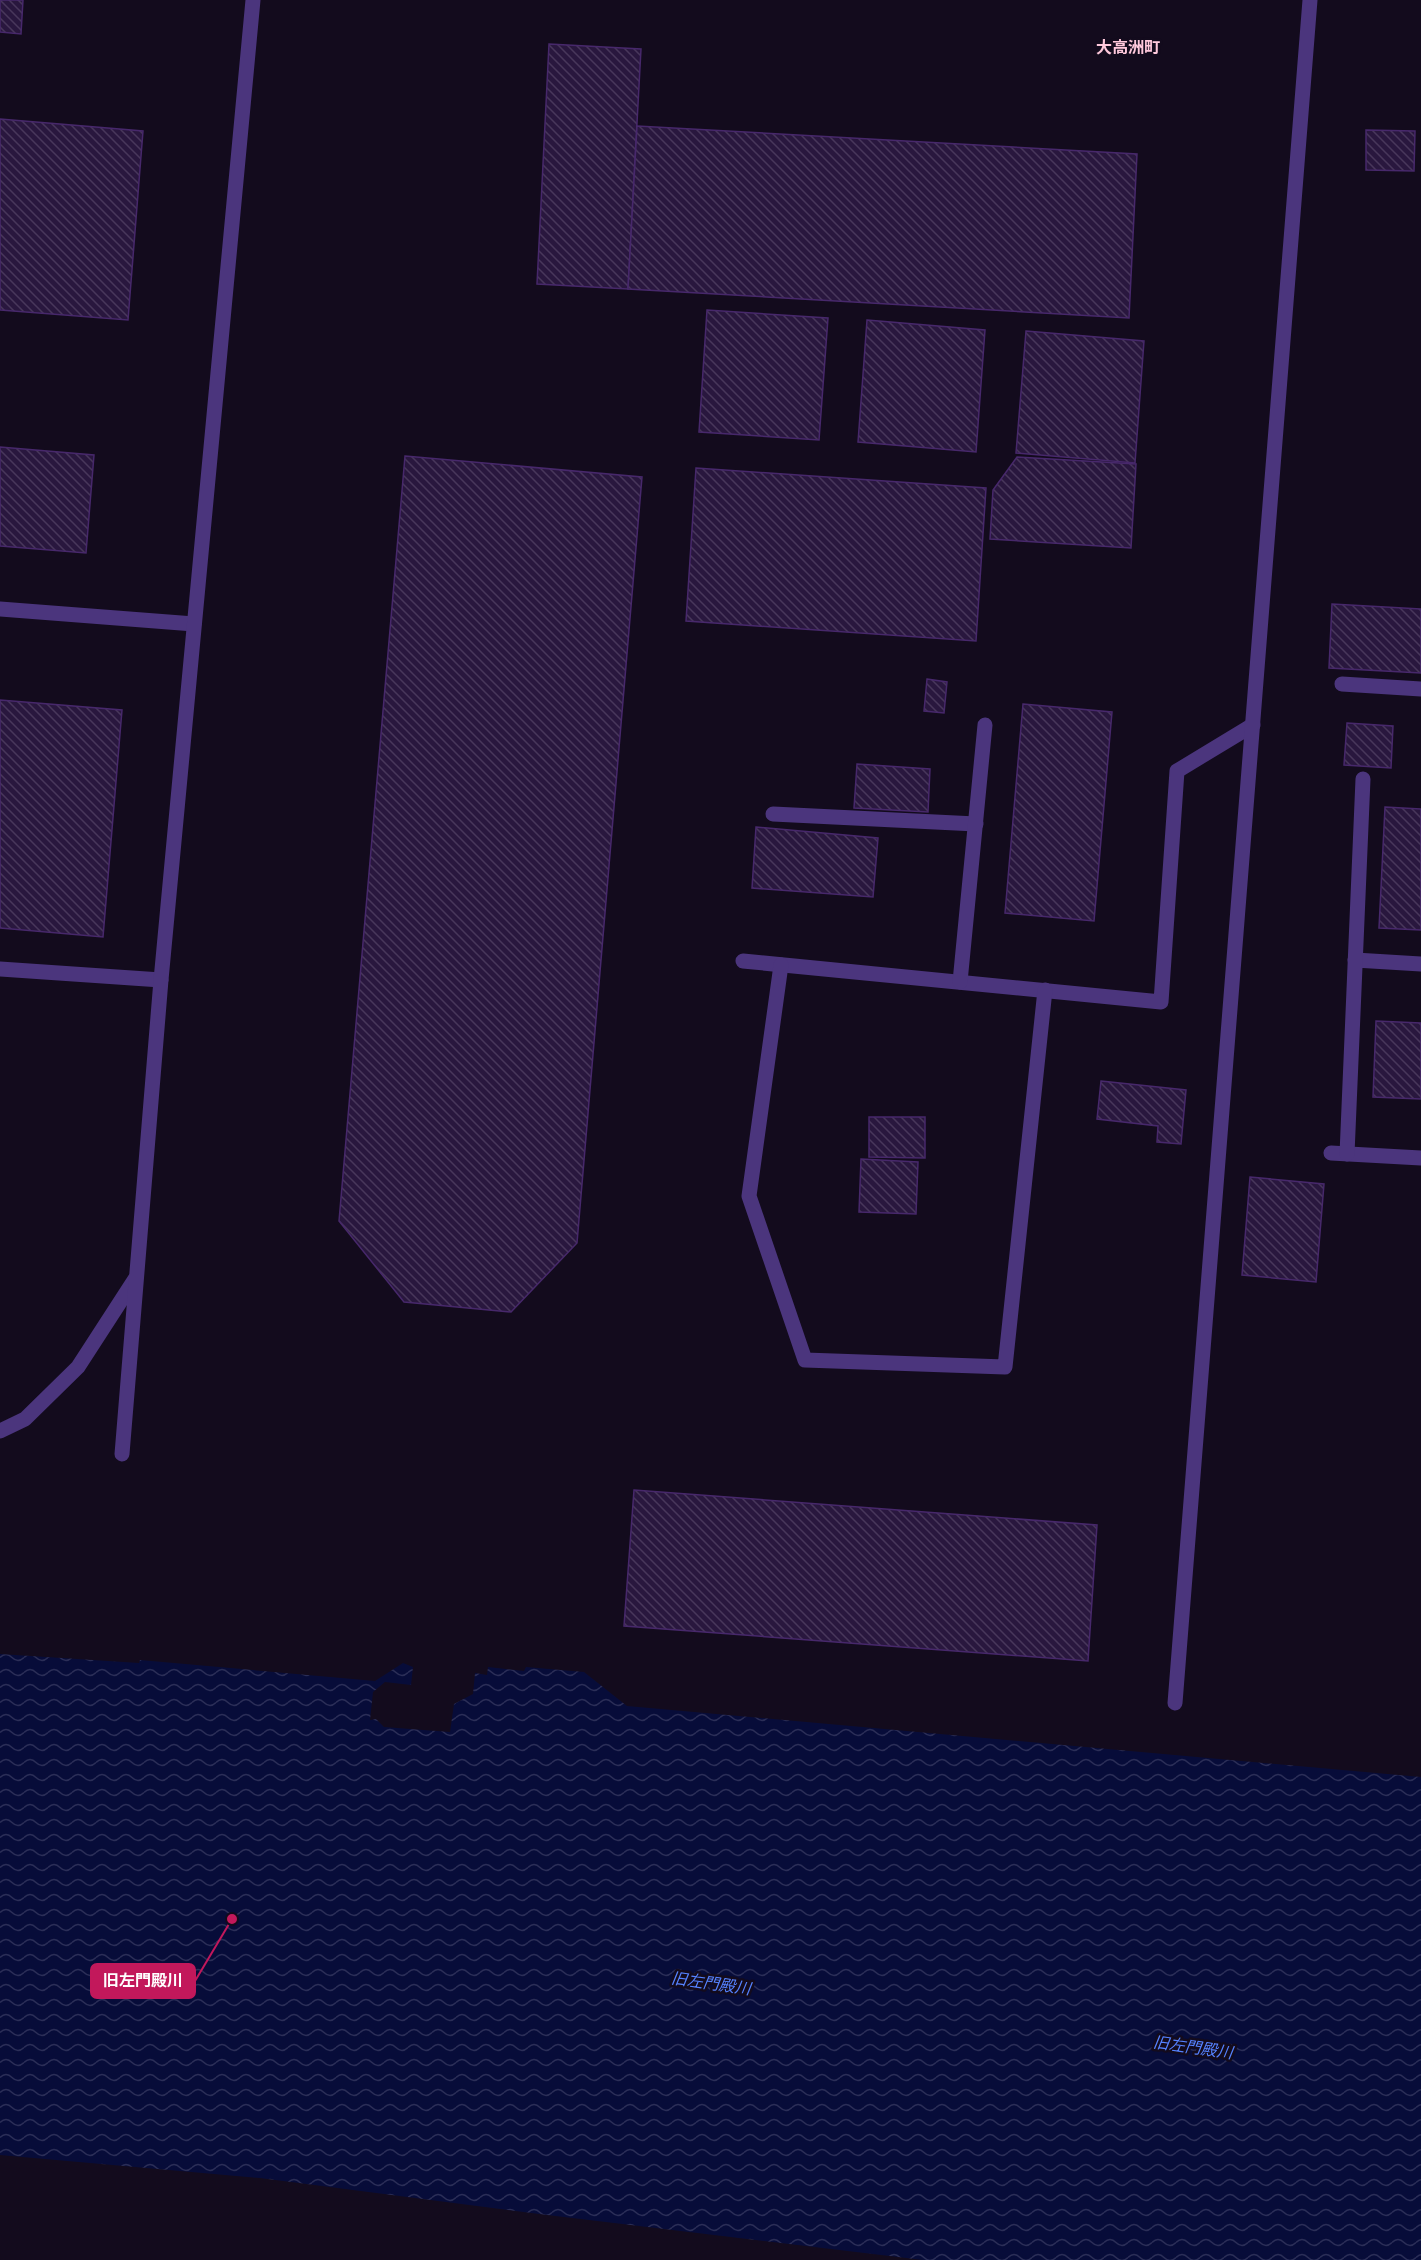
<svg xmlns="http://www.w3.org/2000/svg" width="1421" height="2260" viewBox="0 0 1421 2260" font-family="Inter,'Noto Sans JP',sans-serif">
  <defs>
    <pattern id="water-waves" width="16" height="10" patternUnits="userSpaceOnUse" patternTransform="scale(1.5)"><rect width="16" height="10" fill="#070c39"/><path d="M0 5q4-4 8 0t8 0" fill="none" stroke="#2b2e57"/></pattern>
    <pattern id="building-back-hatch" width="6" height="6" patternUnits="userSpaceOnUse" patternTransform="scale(1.5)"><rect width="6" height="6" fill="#29173e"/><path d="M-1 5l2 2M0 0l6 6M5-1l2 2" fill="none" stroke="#48375b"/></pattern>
  </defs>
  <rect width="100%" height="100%" fill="#130b1d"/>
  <polygon fill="url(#water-waves)" points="0,1654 139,1663 140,1660 375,1681 403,1663 413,1667 411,1685 385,1682 373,1692 370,1720 376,1719 384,1727 450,1732 454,1704 473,1694 475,1673 487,1675 488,1667 524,1671 526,1667 584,1672 627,1706 1421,1777 1421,2260 923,2260 539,2214 260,2178 0,2155"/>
  <g fill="url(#building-back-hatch)" stroke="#47286b" stroke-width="1.5">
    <polygon points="0,0 23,0 21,34 0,32"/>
    <polygon points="549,44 641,49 628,289 537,284"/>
    <polygon points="0,119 143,131 128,320 0,310"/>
    <polygon points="637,126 1137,154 1129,318 628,289"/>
    <polygon points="1366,130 1415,131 1414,171 1366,170"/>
    <polygon points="707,310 828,318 819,440 699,432"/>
    <polygon points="867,320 985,330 976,452 858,442"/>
    <polygon points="1026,331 1144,341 1135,463 1016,453"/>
    <polygon points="0,447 94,455 86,553 0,546"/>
    <polygon points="405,456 642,477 577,1243 511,1312 404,1302 339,1221"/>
    <polygon points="1017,457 1136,464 1131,548 990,539 993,490"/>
    <polygon points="696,468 986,488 976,641 686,621"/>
    <polygon points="1332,604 1421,609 1421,673 1329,668"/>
    <polygon points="927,679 947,682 944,713 924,711"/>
    <polygon points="0,700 122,710 103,937 0,928"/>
    <polygon points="1023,704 1112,712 1094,921 1005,913"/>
    <polygon points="1347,723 1393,726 1391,768 1344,765"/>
    <polygon points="857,764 930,769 928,812 854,808"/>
    <polygon points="1385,807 1421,809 1421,930 1379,928"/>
    <polygon points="756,827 878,838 873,897 752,888"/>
    <polygon points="1376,1021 1421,1023 1421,1099 1373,1097"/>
    <polygon points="1101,1081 1186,1090 1181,1144 1157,1142 1158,1126 1097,1119"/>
    <polygon points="869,1117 925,1117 925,1158 869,1157"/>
    <polygon points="861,1159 918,1162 916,1214 859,1212"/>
    <polygon points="1250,1177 1324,1184 1316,1282 1242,1275"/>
    <polygon points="634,1490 1097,1525 1088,1661 624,1626"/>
  </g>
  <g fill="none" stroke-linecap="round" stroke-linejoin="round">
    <g stroke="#4b357d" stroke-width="15">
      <polyline points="0,609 194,624"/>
      <polyline points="1342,684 1421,689"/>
      <polyline points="773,814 976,824"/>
      <polyline points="1355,960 1421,964"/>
      <polyline points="743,961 1161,1002 1177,771 1253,725"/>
      <polyline points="781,965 749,1196 805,1360 1005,1367 1045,990"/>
      <polyline points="0,969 161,980"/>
      <polyline points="960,982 985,725"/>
      <polyline points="1331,1153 1421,1158"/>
      <polyline points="1347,1154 1363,779"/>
      <polyline points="0,1431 25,1419 78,1367 135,1279"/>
      <polyline points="122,1454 161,980 253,0"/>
      <polyline points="1175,1703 1310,0"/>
    </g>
  </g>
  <g text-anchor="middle" stroke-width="5" stroke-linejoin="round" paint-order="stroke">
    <g font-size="16" font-weight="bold" fill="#ffc9dc" stroke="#130b1d">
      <text x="1128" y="53">大高洲町</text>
    </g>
    <g font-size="16" font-style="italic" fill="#5582ff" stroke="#130b1d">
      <text transform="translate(711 1983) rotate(8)" y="6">旧左門殿川</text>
      <text transform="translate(1193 2047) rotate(8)" y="6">旧左門殿川</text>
    </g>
  </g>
  <path fill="none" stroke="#c2185b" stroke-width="2" d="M232 1919L195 1981"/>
  <circle fill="#c2185b" stroke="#130b1d" stroke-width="2" cx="232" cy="1919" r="6"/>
  <rect fill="#c2185b" stroke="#c2185b" stroke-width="2" x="91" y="1964" width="104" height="34" rx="6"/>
  <g font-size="16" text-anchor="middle" font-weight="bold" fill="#fff">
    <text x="143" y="1986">旧左門殿川</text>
  </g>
</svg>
